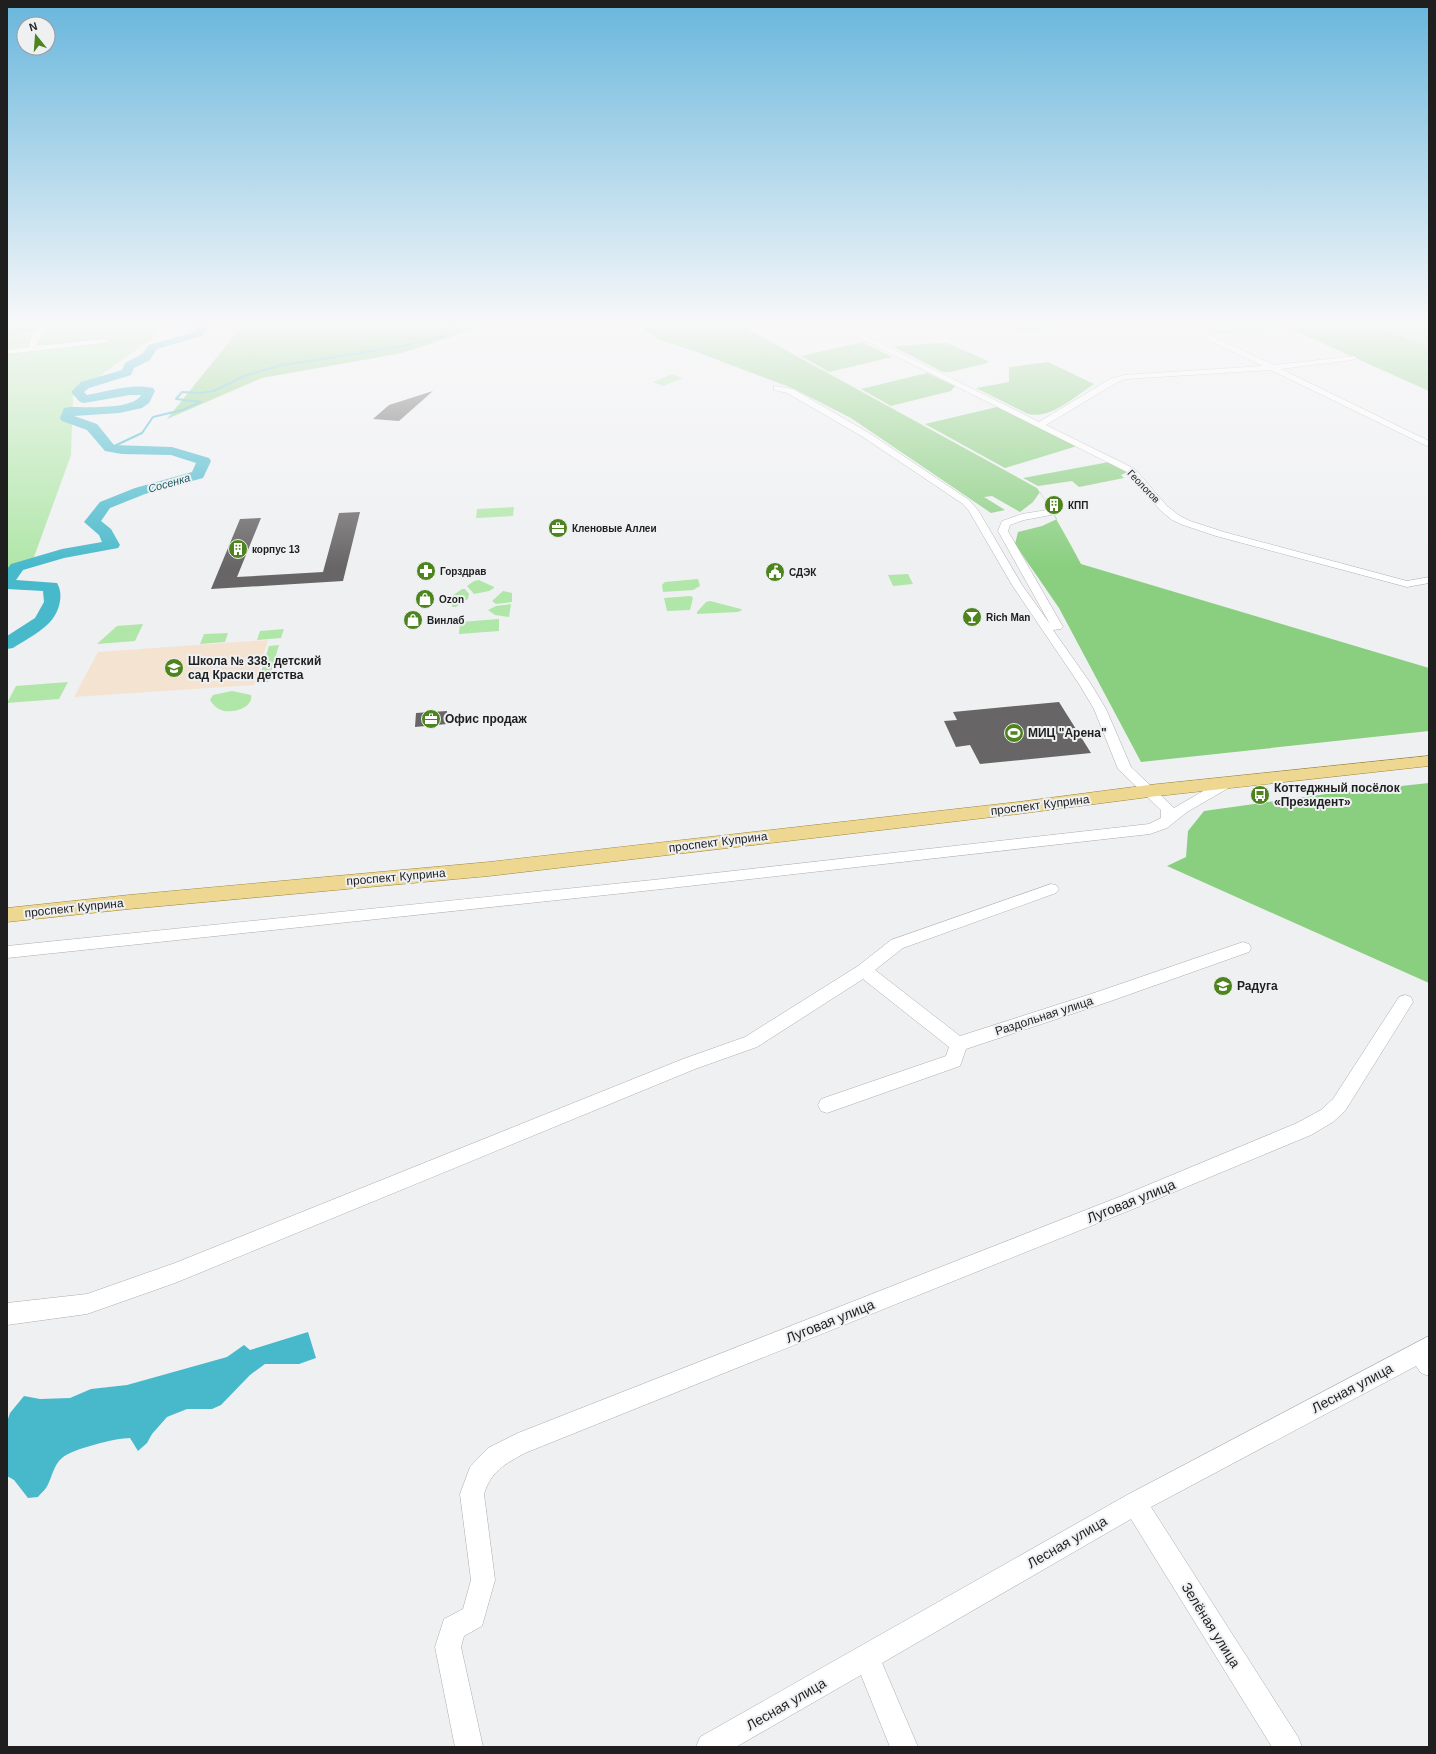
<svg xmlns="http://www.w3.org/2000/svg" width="1436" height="1754" viewBox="0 0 1436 1754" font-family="Arial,sans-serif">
  <rect width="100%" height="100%" fill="#eff0f2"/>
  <polygon fill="#f5e3d2" points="268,640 254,685 74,697 98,652"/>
  <g fill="#b0e6a8">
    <polygon points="50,321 151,321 154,337 73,395 71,455 34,557 7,572 7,336 40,332"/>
    <polygon points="1363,321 1414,321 1429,327 1429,347"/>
    <polygon points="1272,322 1284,328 1251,332 1240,325"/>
    <polygon points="1224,326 1240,327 1249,332 1213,334 1209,332 1213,330 1212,327"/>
    <polygon points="672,374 683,378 663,386 653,382"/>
    <polygon points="514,507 513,516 476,518 477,509"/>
    <polygon points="908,574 913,584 893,586 888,575"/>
    <polygon points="698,579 700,586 693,590 663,592 662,585 665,582"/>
    <polygon points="479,580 494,587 494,588 489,591 474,594 467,586 474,581"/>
    <polygon points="462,589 465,589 469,594 468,599 456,607 452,607 452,596"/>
    <polygon points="503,591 512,593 512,602 496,604 492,601"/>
    <polygon points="691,596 693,598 690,610 667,611 664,598"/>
    <polygon points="710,601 741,609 742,610 738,612 697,614 697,612 706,602"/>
    <polygon points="511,604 509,617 495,615 488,610 496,606"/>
    <polygon points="499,619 499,631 459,634 460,622"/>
    <polygon points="143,624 135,641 97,644 117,626"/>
    <polygon points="284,629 281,638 257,640 260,631"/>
    <polygon points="228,633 225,642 200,644 204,634"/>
    <polygon points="279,645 268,682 258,682 269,646"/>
    <polygon points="68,682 59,699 7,703 16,686"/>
    <path d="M232,691l19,4c3,14 -23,20 -32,14 -4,-2 -7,-6 -9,-9l3,-5z"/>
  </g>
  <g fill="#8acf80">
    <polygon points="7,321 39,321 38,329 24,333 7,336"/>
    <polygon points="246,321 499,321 402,353 262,378 167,419"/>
    <path d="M631,321h102l304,167c16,24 30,50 44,76l348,104v63l-288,31 -82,-154 -44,-64 3,-12 24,-6 15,-7 -17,-27 -7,10 -13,10 -28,-16 -8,1 21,13 -14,3 -140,-95 -59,-30 -98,-37 -34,-11z"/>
    <polygon points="1006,321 1059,321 1062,327 1041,327 1042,330 1040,331 1021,331"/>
    <polygon points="1273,321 1363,321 1429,347 1429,391"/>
    <polygon points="862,342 892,357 829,372 801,356"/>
    <polygon points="939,343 947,343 988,361 987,363 950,372 943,372 894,347 896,346"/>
    <path d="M1048,362l46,22c-20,13 -42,35 -66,30l-52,-26 33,-6v-14l1,-1z"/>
    <polygon points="927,373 955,386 951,391 891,406 861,389"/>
    <polygon points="997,407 1077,446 1005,468 925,424"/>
    <polygon points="1109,462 1128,472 1121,475 1124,478 1079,487 1072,481 1038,486 1023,478"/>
    <polygon points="1429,783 1429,983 1167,866 1186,857 1188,831 1204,811 1326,794"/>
  </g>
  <path fill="#48b9cb" d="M308,1332l8,26 -17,6h-34l-15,11 -29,30 -9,4h-25l-20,8 -15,17 -5,9 -9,8 -8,-13c-14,0 -58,11 -68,20 -9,7 -10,21 -16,30 -2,3 -6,6 -8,9l-10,1 -14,-18 -7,-4v-54l3,-9 14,-17 16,3 30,-1 21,-9 36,-4 100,-28 17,-12 6,5z"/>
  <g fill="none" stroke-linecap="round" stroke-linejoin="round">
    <polyline stroke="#48b9cb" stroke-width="2" points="110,448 142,433 153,417 182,410 201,402 176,399 182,392 200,393 214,391 244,376 278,366 404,346 443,336 461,321"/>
    <path fill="#48b9cb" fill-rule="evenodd" d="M169,321h25l14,3 2,2 -8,10 -45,13 -7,11 -16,8 -3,7 -42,13 -5,4 3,3c21,-4 45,-12 66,-7l2,3 -6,12 -7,5 -23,5 -45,3 23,8 17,21 58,2 37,11 2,3 -8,17 -58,16 -35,14 -9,13 10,8 9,16 -2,3 -54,10 -41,12 -7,10 41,3c8,13 1,33 -10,42 -10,9 -23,16 -34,23l-6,1v-13l28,-18 9,-16 -1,-11 -36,-2v-20l4,-5 51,-15 40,-7 -3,-7 -15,-13 16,-20 35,-14 57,-16 4,-9 -25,-8 -49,-1 -17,-3 -18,-21 -25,-9 -2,-3 4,-10 5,-1c15,0 65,3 72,-12h-11l-46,8 -4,-1 -9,-10 10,-10 41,-12 3,-7 17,-9 7,-9 45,-13 3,-4 -26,-5z"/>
  </g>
  <g fill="#676565">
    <polygon points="433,391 399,421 373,419 389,405"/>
    <polygon points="360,512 343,581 211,589 240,519 261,518 237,577 323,572 339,513"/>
    <polygon points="1059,702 1091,753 980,764 970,745 956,747 944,721 957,720 953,712"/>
    <polygon points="447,711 447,724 415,727 416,713"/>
  </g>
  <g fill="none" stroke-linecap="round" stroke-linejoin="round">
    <defs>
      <g id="minor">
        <path d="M41,321h8c-2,10 -10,14 -12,25l67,-7 4,2 -4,2 -97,11v-4l22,-3 2,-10 9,-10z"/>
        <polygon points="826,321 836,321 1039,422 1110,379 1124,375 1263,366 1168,321 1178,321 1274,365 1355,356 1356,358 1352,360 1281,369 1429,441 1429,447 1271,370 1125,379 1116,383 1046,425 1135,469 1167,506 1180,516 1190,521 1224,532 1407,581 1429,577 1429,583 1407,587 1216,536 1183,525 1172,520 1160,510 1129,473"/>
        <polygon points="774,386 793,389 869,433 969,500 978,510 1022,585 1050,624 998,531 1002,521 1022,514 1053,509 1056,510 1058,512 1056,514 1024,520 1010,525 1008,531 1063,627 1061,629 1053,630 1091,684 1106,709 1131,767 1174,808 1222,780 1227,779 1232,780 1234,783 1232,786 1187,812 1167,828 1150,834 653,890 7,958 7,946 653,880 1149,824 1161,818 1161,810 1118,769 1094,709 1079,684 1012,585 969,511 963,504 863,437 787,393 774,390"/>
        <polygon points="1051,884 1056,885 1059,889 1056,893 903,948 875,970 960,1036 1094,993 1243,942 1249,944 1251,948 1249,952 1105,1003 966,1049 960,1066 827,1113 821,1111 818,1105 821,1099 946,1056 949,1047 863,979 757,1047 695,1069 175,1283 87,1314 7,1325 7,1303 87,1294 175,1263 683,1059 745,1037 858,966 891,940"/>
        <path d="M1405,995l6,2 2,5 -68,109 -12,11 -22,13 -173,72 -613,246c-20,11 -34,18 -41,41l11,86 -13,46 -18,10 -3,11 22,100h-28l-20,-100 9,-28 19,-10 8,-29 -11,-86 10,-27 18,-19 30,-15 606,-238 173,-72 24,-13 12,-11 66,-102z"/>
        <polygon points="1429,1336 1429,1376 1421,1373 1416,1366 1151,1507 1298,1737 1302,1747 1272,1747 1131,1519 882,1663 918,1747 890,1747 861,1675 736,1747 696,1747 700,1737 1127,1495"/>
      </g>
      <polygon id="major" points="1429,756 1429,766 1149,797 1018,814 489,876 129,909 7,922 7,908 129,895 489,862 1018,802 1149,785"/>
    </defs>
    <use href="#minor" stroke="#acadaf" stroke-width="1"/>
    <use href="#major" stroke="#9e8639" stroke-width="1"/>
    <use href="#minor" fill="#fff" fill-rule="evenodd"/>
    <use href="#major" fill="#eed891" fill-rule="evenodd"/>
  </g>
  <linearGradient id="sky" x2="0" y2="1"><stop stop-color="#68b6dc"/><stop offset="0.57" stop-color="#f8f8f9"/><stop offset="1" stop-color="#f8f8f9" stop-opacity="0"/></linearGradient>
  <rect width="1436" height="567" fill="url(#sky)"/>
  <defs>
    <symbol id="building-disc" viewBox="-11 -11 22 22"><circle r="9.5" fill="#4d841e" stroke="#eff0f2"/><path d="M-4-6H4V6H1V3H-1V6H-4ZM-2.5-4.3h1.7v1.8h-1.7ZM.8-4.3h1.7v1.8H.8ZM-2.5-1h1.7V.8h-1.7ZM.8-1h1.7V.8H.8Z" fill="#fff"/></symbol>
    <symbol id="office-disc" viewBox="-11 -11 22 22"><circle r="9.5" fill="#4d841e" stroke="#eff0f2"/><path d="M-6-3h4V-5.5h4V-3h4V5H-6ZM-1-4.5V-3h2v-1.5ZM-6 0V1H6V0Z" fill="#fff"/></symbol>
    <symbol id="pharmacy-disc" viewBox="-11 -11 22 22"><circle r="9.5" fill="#4d841e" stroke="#eff0f2"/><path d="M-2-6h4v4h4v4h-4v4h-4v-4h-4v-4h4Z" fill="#fff"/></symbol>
    <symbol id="civic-disc" viewBox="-11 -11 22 22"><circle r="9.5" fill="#4d841e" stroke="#eff0f2"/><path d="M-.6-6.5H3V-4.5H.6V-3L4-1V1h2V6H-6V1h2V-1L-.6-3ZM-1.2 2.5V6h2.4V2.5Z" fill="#fff"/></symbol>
    <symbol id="shop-disc" viewBox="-11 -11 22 22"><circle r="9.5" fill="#4d841e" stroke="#eff0f2"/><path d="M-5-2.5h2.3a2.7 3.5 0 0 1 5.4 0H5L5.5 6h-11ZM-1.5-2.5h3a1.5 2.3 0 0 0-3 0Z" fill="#fff"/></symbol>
    <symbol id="bar-disc" viewBox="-11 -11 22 22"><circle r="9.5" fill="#4d841e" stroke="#eff0f2"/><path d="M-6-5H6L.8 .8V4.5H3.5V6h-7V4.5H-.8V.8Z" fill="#fff"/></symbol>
    <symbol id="school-disc" viewBox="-11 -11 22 22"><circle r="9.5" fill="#4d841e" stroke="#eff0f2"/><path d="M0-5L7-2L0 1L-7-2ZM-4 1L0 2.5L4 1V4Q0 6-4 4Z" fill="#fff"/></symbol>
    <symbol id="stadium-disc" viewBox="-11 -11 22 22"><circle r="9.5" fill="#4d841e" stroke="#eff0f2"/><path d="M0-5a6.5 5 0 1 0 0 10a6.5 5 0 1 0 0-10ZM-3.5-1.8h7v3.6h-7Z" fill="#fff"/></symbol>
    <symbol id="bus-disc" viewBox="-11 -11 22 22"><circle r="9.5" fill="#4d841e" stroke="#eff0f2"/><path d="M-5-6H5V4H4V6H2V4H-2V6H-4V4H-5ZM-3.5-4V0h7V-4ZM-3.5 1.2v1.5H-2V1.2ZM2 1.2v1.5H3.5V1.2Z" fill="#fff"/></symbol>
  </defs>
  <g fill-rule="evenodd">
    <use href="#building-disc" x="1043" y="494" width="22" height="22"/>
    <use href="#office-disc" x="547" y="517" width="22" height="22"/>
    <use href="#building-disc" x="227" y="538" width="22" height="22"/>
    <use href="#pharmacy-disc" x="415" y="560" width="22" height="22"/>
    <use href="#civic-disc" x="764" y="561" width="22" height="22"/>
    <use href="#shop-disc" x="414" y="588" width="22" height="22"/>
    <use href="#bar-disc" x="961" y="606" width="22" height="22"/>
    <use href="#shop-disc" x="402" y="609" width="22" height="22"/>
    <use href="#school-disc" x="163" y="657" width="22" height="22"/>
    <use href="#office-disc" x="420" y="708" width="22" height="22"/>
    <use href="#stadium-disc" x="1003" y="722" width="22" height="22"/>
    <use href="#bus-disc" x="1249" y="784" width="22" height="22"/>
    <use href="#school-disc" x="1212" y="975" width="22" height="22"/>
  </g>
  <g text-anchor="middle" stroke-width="4" stroke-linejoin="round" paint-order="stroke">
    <g font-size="10" fill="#1f1f20" stroke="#eff0f2">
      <text transform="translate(1144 486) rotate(46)" y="4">Геологов</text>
    </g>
    <g font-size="10" font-weight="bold" fill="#1f1f20" stroke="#eff0f2" text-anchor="start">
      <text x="1068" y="509">КПП</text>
      <text x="572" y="532">Кленовые Аллеи</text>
      <text x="252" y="553">корпус 13</text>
      <text x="440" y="575">Горздрав</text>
      <text x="789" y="576">СДЭК</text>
      <text x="439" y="603">Ozon</text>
      <text x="986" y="621">Rich Man</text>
      <text x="427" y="624">Винлаб</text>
    </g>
    <g font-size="11" font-style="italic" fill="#1d5b65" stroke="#eff0f2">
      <text transform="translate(169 483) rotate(-16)" y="4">Сосенка</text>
    </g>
    <g font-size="12" font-weight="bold" fill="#1f1f20" stroke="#eff0f2" text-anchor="start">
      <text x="188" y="665">Школа № 338, детский<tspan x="188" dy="14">сад Краски детства</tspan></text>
      <text x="445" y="723">Офис продаж</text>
      <text x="1028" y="737">МИЦ "Арена"</text>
      <text x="1274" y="792">Коттеджный посёлок<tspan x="1274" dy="14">«Президент»</tspan></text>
      <text x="1237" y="990">Радуга</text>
    </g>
    <g font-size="12" fill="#1f1f20" stroke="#eff0f2">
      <text transform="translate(1040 805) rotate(-7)" y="4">проспект Куприна</text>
      <text transform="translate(718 842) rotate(-7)" y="4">проспект Куприна</text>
      <text transform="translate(396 877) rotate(-5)" y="4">проспект Куприна</text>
      <text transform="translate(74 908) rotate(-6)" y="4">проспект Куприна</text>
      <text transform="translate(1044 1016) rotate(-18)" y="4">Раздольная улица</text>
    </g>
    <g font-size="14" fill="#1f1f20" stroke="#eff0f2">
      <text transform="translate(1131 1201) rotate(-22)" y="5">Луговая улица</text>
      <text transform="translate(830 1321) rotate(-22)" y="5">Луговая улица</text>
      <text transform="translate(1352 1388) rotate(-28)" y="5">Лесная улица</text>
      <text transform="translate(1067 1542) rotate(-30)" y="5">Лесная улица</text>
      <text transform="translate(1211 1625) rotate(58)" y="5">Зелёная улица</text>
      <text transform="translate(786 1704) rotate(-30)" y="5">Лесная улица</text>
    </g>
  </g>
  <rect width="1436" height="1754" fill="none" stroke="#1f1f20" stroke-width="16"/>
  <g transform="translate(36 36) rotate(343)"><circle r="19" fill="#eff0f2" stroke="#9c9c9e"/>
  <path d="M0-3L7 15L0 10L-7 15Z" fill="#4d841e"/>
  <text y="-6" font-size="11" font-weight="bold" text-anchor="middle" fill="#1f1f20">N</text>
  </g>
</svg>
